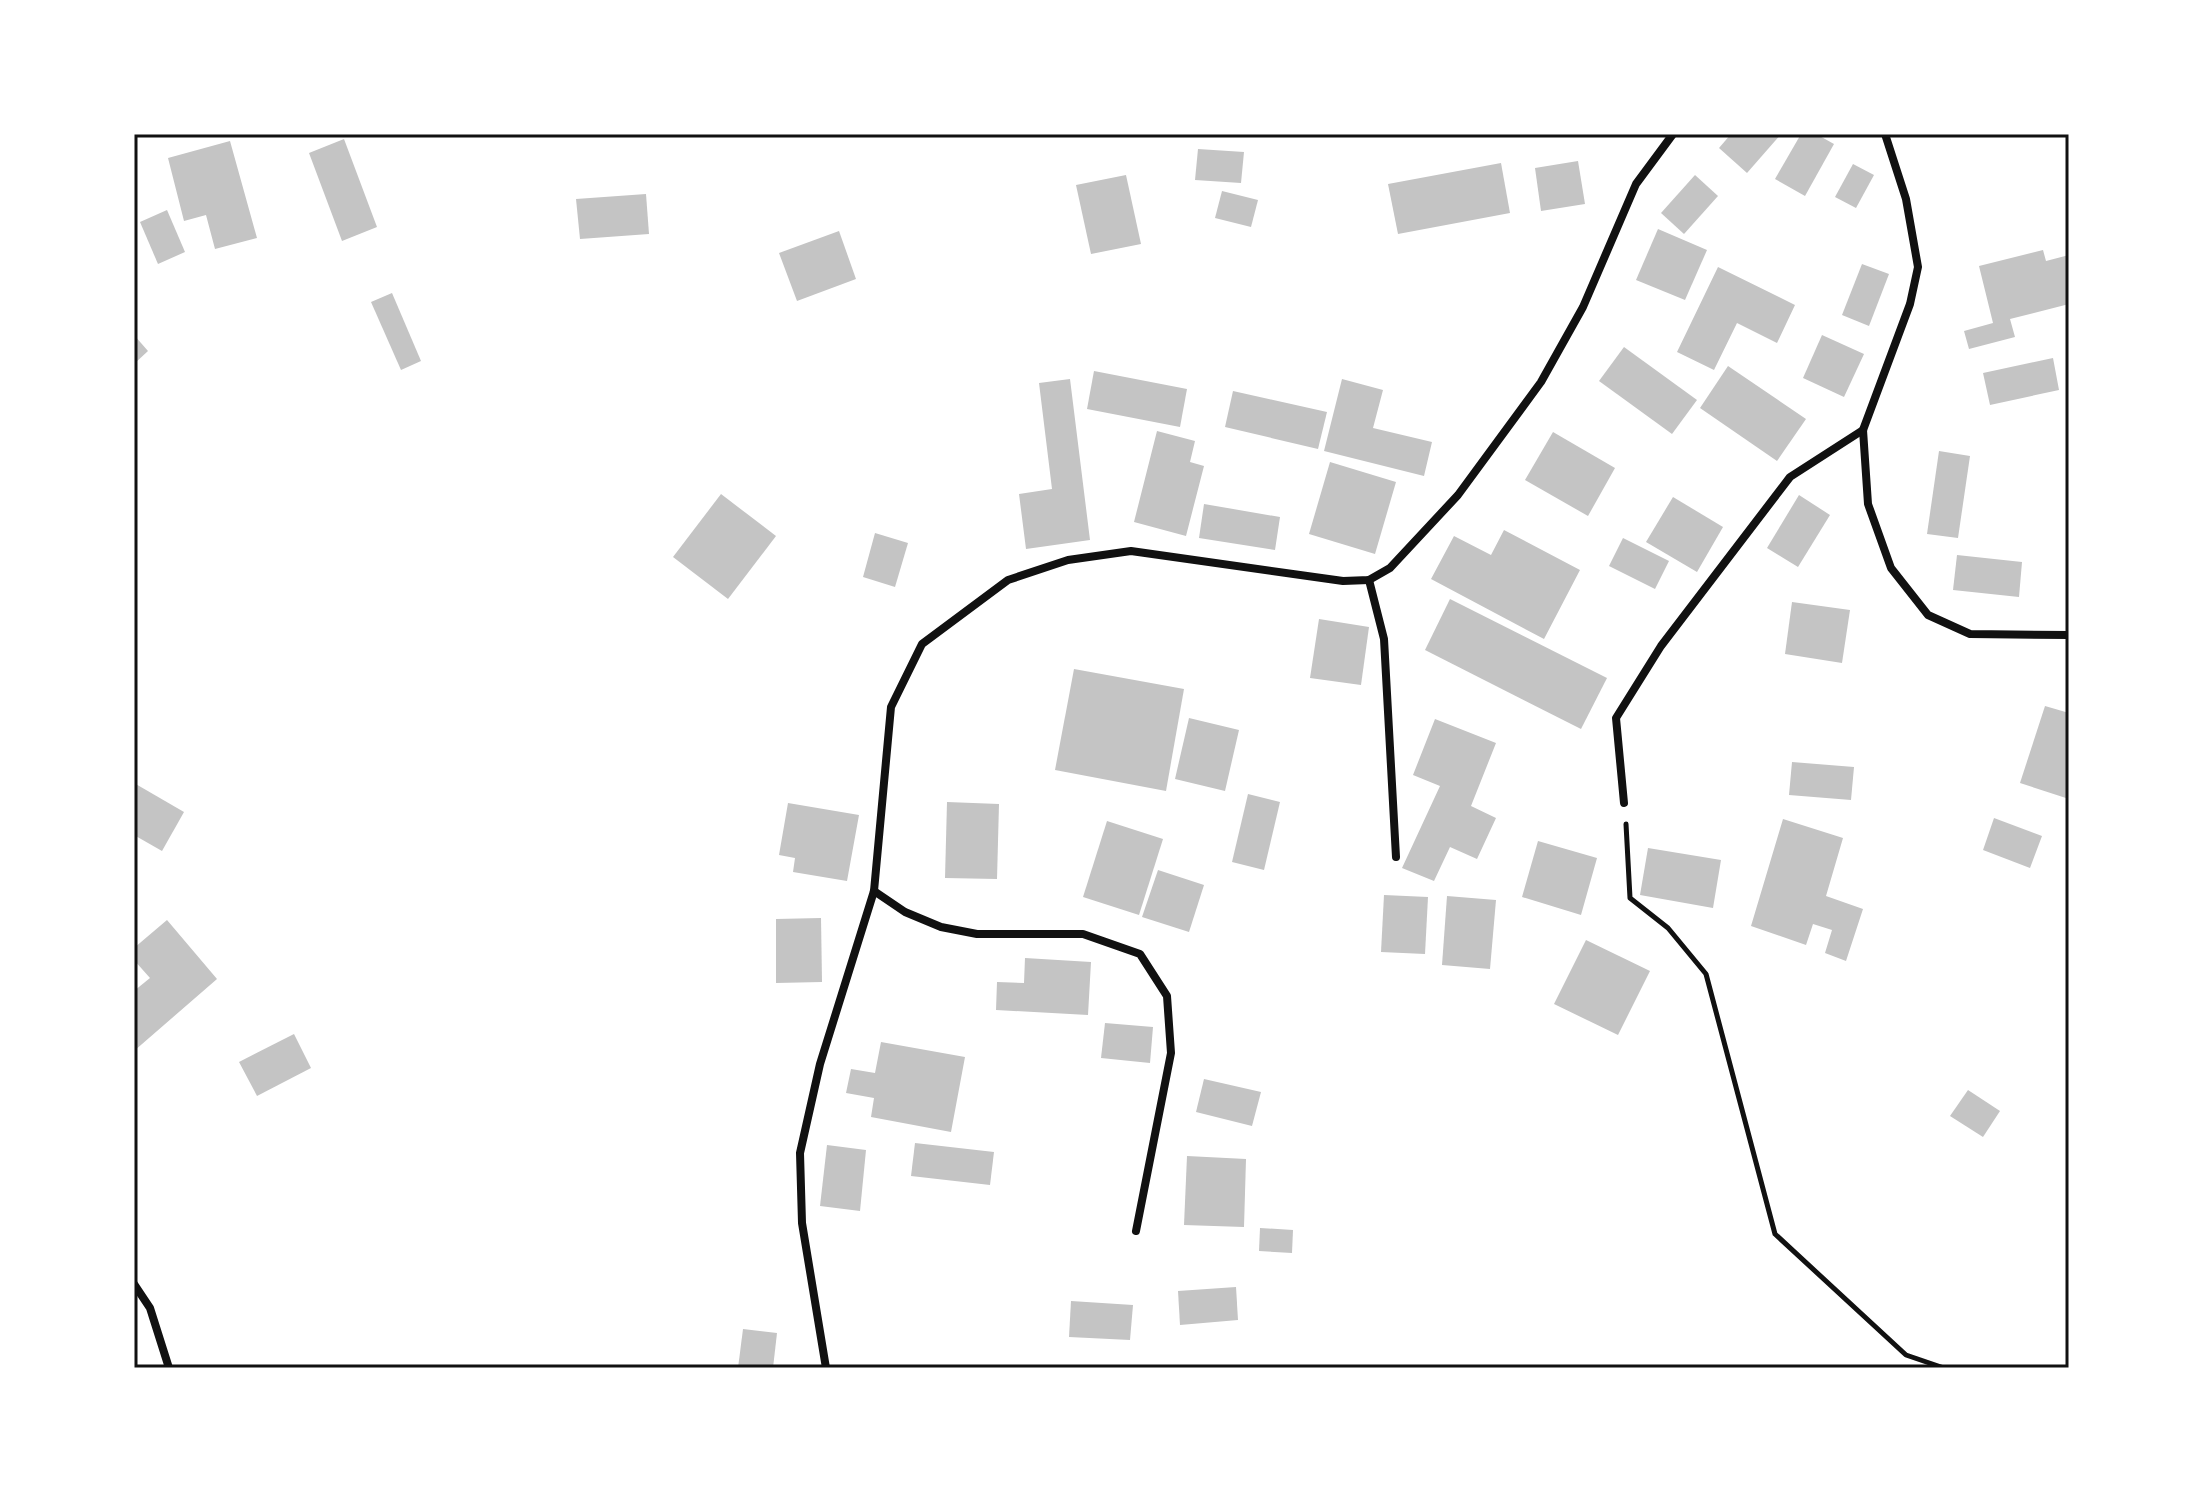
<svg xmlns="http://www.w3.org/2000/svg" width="2203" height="1502" viewBox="0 0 2203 1502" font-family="Ubuntu,sans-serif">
  <rect width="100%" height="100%" fill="#fff"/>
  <g fill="#c4c4c4">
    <polygon points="1731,134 1781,134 1747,173 1719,148"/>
    <polygon points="1801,134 1816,134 1834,144 1805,196 1775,179"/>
    <polygon points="344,139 377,227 342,241 309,153"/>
    <polygon points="230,141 257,238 215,249 206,215 184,221 168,158"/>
    <polygon points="1198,149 1244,152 1241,183 1195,180"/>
    <polygon points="1578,161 1585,204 1541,211 1535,168"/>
    <polygon points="1501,163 1510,213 1398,234 1388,184"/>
    <polygon points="1853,164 1874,175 1856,208 1835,197"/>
    <polygon points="1126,175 1141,244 1091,254 1076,185"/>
    <polygon points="1695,175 1718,196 1684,234 1661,213"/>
    <polygon points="1222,191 1258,200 1251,227 1215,218"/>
    <polygon points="646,194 649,234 580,239 576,199"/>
    <polygon points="167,210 185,252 158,264 140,222"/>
    <polygon points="1658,229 1707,250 1685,300 1636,280"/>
    <polygon points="839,231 856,279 797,301 779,253"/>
    <polygon points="2043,250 2046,261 2069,255 2069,304 2010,319 2015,337 1969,349 1964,331 1993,323 1979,266"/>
    <polygon points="1862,264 1889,274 1869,326 1842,315"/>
    <polygon points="1718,267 1795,305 1777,343 1737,323 1714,370 1677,352"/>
    <polygon points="392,293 421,361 401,370 371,302"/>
    <polygon points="134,335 148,351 134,364"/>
    <polygon points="1822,335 1864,354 1844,397 1803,378"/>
    <polygon points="1624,347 1697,400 1672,434 1599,381"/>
    <polygon points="2053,358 2059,390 1990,405 1983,373"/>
    <polygon points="1728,366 1806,419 1777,461 1700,408"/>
    <polygon points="1094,371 1187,389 1180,427 1087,409"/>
    <polygon points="1070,379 1090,540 1026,549 1019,494 1052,489 1039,383"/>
    <polygon points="1342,379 1383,390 1373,428 1432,442 1424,476 1324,451"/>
    <polygon points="1233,391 1327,412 1318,449 1225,427"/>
    <polygon points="1157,431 1195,441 1190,462 1204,466 1186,536 1134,522"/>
    <polygon points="1553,432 1615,468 1588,516 1525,480"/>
    <polygon points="1939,451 1970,456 1958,538 1927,534"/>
    <polygon points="1330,462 1396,482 1375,554 1309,534"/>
    <polygon points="721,494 776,536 728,599 673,557"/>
    <polygon points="1799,495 1830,515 1798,567 1767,548"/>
    <polygon points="1673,497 1723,527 1697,572 1646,542"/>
    <polygon points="1204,504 1280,517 1275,550 1199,538"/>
    <polygon points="1504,530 1580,570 1544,639 1431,579 1454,536 1491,555"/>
    <polygon points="875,533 908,543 895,587 863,577"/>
    <polygon points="1623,538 1669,561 1655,589 1609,566"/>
    <polygon points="1957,555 2022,562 2019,597 1953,590"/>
    <polygon points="1450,599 1607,678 1581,729 1425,650"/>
    <polygon points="1792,602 1850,610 1842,663 1785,654"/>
    <polygon points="1319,619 1369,627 1361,685 1310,678"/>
    <polygon points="1074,669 1184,689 1166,791 1055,770"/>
    <polygon points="2045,706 2069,713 2069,799 2020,783"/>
    <polygon points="1189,718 1239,730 1225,791 1175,779"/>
    <polygon points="1435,719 1496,743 1471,806 1496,818 1477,859 1450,847 1434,881 1402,868 1440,786 1413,775"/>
    <polygon points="1792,762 1854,767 1851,800 1789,795"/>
    <polygon points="134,783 184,812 162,851 134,835"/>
    <polygon points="1248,794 1280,802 1264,870 1232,862"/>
    <polygon points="947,802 999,804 997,879 945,878"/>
    <polygon points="788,803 859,815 847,881 793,872 795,858 779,855"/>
    <polygon points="1994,818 2042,836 2030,868 1983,850"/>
    <polygon points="1783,819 1843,838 1826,896 1863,909 1846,961 1825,953 1832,930 1813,924 1806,945 1751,926"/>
    <polygon points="1107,821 1163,839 1139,915 1083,897"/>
    <polygon points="1538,841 1597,858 1581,915 1522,897"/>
    <polygon points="1648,848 1721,860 1713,908 1640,895"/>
    <polygon points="1158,870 1204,885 1189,932 1142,917"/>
    <polygon points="1384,895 1428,897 1425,954 1381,952"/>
    <polygon points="1447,896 1496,900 1490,969 1442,965"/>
    <polygon points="821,918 822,982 776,983 776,919"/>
    <polygon points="167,920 217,979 134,1051 134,991 150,978 134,960 134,948"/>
    <polygon points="1586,940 1650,971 1618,1035 1554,1004"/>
    <polygon points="1025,958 1091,962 1088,1015 996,1010 997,982 1024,983"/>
    <polygon points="1105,1023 1153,1027 1150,1063 1101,1058"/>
    <polygon points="294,1034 311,1068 257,1096 239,1062"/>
    <polygon points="881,1042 965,1057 951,1132 871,1117 874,1098 846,1093 851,1069 875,1073"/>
    <polygon points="1204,1079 1261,1092 1252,1126 1196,1112"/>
    <polygon points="1968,1090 2000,1111 1983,1137 1950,1116"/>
    <polygon points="915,1143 994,1152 990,1185 911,1176"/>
    <polygon points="827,1145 866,1150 860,1211 820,1206"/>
    <polygon points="1187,1156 1246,1159 1244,1227 1184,1225"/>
    <polygon points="1260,1228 1293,1230 1292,1253 1259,1251"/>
    <polygon points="1236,1287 1238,1320 1180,1325 1178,1291"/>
    <polygon points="1071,1301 1133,1305 1130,1340 1069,1337"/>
    <polygon points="743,1329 777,1333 773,1368 738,1368"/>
  </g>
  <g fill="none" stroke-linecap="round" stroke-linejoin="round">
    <polyline stroke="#111" stroke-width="5" points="1626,824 1630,898 1668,928 1706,974 1775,1234 1906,1355 1944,1368"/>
    <g stroke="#111" stroke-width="8">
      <polyline points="1885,134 1906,199 1918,267 1910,304 1863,430 1868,504 1891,568 1928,615 1970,634 2069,635"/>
      <polyline points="1369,580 1384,639 1396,857"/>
      <polyline points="1624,803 1616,718 1661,646 1790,477 1863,430"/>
      <polyline points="874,891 905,912 941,927 977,934 1083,934 1140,954 1167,996 1171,1053 1136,1231"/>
      <polyline points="134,1284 150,1308 169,1368"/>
      <polyline points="826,1368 802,1223 800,1153 820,1064 874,891 891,707 922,644 1008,580 1068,560 1131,551 1343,581 1369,580 1390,568 1458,495 1541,382 1583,307 1636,184 1673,134"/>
    </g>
  </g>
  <rect width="2203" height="1502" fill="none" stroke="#ffffff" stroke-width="272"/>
  <rect x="136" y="136" width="1931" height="1230" fill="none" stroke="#111" stroke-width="3"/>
</svg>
